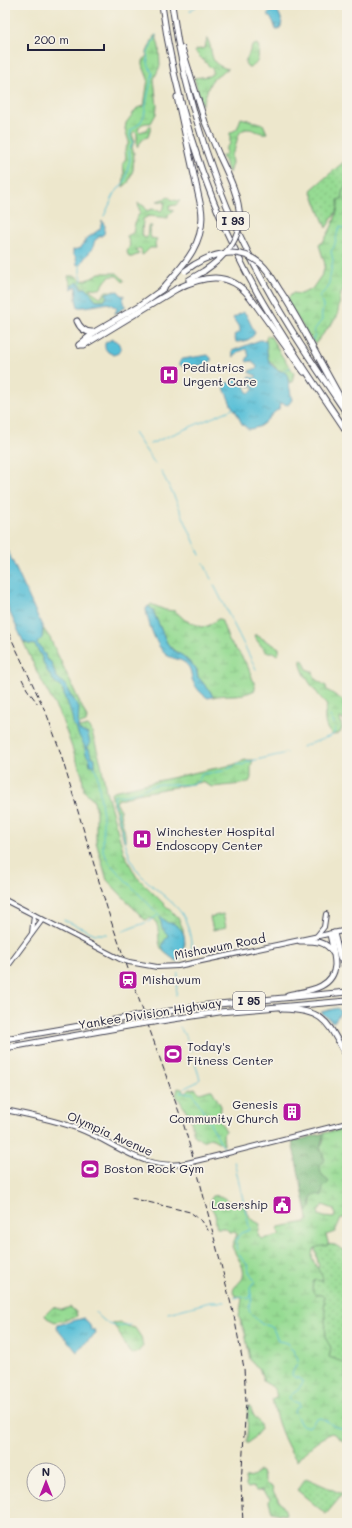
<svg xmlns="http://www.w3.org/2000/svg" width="352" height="1528" viewBox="0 0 352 1528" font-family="Mali,sans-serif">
  <defs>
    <pattern id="green-dots" width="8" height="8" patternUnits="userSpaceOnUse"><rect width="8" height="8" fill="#96db93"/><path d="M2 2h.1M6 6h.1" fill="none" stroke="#81bc80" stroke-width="1.8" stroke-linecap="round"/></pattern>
    <pattern id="forest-crowns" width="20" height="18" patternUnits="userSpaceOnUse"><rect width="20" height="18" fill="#78bb7d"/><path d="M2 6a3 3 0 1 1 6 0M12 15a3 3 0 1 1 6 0" fill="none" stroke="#629868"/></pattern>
    <pattern id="wetland-marsh" width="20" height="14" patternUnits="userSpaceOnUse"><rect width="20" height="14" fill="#96db93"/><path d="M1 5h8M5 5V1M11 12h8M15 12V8" fill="none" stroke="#81bc80"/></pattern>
    <pattern id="water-ripples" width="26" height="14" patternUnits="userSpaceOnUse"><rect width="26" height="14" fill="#59bfd7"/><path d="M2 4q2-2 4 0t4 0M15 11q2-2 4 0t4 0" fill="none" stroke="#499bb0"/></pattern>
  </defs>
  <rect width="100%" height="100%" fill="#f7f3e8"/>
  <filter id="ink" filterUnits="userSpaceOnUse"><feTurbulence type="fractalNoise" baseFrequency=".025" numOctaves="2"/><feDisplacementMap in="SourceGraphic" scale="8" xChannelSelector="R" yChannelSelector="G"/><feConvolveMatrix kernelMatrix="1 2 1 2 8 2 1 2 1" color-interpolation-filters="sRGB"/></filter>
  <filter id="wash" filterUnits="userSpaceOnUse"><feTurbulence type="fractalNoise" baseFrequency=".012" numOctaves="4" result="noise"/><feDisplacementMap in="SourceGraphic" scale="16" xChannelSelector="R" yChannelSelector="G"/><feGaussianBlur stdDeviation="0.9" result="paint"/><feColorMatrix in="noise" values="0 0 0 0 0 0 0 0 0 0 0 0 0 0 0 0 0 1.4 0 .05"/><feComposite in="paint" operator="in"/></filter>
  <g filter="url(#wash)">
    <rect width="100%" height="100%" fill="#ede7cc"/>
    <g fill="url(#green-dots)" stroke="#5c7e67">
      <polygon points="347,159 347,207 337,211 326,228 311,190"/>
      <polygon points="317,1243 335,1245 347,1252 347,1401 244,1284 319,1267 314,1244"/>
      <polygon points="306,1478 342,1494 338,1500 326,1514 297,1490"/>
    </g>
    <polygon fill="url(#forest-crowns)" stroke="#4d6e5c" points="324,1133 320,1148 325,1160 321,1164 320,1170 329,1182 324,1187 322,1196 311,1201 311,1208 307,1212 292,1142"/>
    <g fill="url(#wetland-marsh)" stroke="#5c7e67" fill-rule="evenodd">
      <path d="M156,35l3,12 1,19 -6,13 3,27 -1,8 -5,9c-6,0 -11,0 -13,7l2,2 6,-2 3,-4h2v2l-3,9 -4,1 -7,9v-13l-2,-3 -3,3 2,6 -2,8 2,5 -1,17 -5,13 -5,4 1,-13 -1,-11 3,-5 -1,-8 4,-8 -4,-13 1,-6 11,-15 7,-2 4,-27 -5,-13v-5l4,-6v-3l7,-16z"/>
      <path d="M207,38c8,14 -1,25 21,31 -23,12 -17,16 -26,36l-8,-27 15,-2 4,-3v-3l-18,-18 1,-2 9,-2z"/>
      <path d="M257,44l2,3c-1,9 1,19 -11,20l-3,-4 7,-17z"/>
      <path d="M241,118l22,6 4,9c-8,2 -15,-7 -24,-3 -8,4 -5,19 -12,25l1,8 -3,10 -7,-17 4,-2v-6l4,-4v-11l7,-4z"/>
      <path d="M347,182v101l-6,11 -4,23 -22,27 -3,-3 -26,-41 7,-7 8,1 11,-5 11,-16 2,-9 -6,-19c9,-6 21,-34 19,-45l5,-2 -1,-5z"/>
      <polygon points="169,197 172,200 180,201 176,205 170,206 169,209 173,210 173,212 168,215 168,218 149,216 143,219 142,234 143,237 147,238 148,227 149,226 152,226 149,231 151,238 157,239 155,244 156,248 150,248 144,254 142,255 141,249 140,248 136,250 139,254 132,257 129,257 127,252 130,245 127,236 133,233 136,219 140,213 138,203 144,206 147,211 152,209 161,211 164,208 165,202 157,201"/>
      <path d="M99,273h18l7,7 -1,2 -6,-6c-11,-1 -11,6 -17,13l-10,-1v2l10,7 3,-2 3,-4h9l-2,2 -7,1 1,3 -2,3h-9l-10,-12h-4l-4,-6 -7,4 -3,-10h8l6,5 10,-3z"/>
      <polygon points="267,336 271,337 282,356 294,373 292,382 289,382 287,374 277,369 268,359 265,340"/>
      <path d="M151,604l14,6 10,1 10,9 16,7 7,-1 10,-7h3l8,22 11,13 8,13 7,18v5c-15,8 -28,3 -42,7l-3,-6 -12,-14 -1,-7 -14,-14 -10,-6 -6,-7 -15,-34 -3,-3z"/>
      <path d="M43,628l7,10 37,80 -1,4 -8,3 1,3 9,-2 3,3 10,34 5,28 18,62 12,23 42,42 5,11 2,15 -7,17h-2c-4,-4 -13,-8 -15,-13 -5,-10 1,-25 -10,-30l-6,2 -38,-40 -11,-38v-34l-3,-9 -9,-8 -2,-16 -21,-58 -23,-43 -15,-33c11,8 21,0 20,-13z"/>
      <path d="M254,635h2l23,13v5l-2,2 -4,-3h-7c-4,-6 -9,-10 -12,-17z"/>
      <path d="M301,659l2,1 4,9 6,3 2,7 11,7 1,4 20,13v18l-7,-3 2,10 -2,5 -7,2c-9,-6 -10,-19 -6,-29 -8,-12 -28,-32 -26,-47z"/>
      <path d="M245,760h8l-2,6v12l-2,4 -7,2 -30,3 -10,-5 -66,12 -13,5h-5l-2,4 4,5c-1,11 7,22 5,33h-1l-12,-43 -1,-4 2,-3 89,-20 31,-6z"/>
      <polygon points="178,1088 182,1089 186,1093 190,1089 195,1088 200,1093 210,1090 212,1090 221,1106 220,1121 226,1131 223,1134 224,1145 211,1138 202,1141 194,1135 190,1117 176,1095"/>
      <path d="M341,1129h3l1,5 -1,8 3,4v75l-3,-3h-3l-6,14 -9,3 2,7v3c-3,1 -10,1 -13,3 -9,9 6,23 8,31l-1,2 -7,-1 -2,2 -1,8 4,5h6l2,2 2,42 5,9 -2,9 16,6 1,3 1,78 -13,-10 -3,-1c-13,8 -25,16 -34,28 -13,-18 -21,-41 -25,-62l5,-3c-4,-10 -4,-9 -13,-14l-5,-14 -7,-5 -2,-4 -5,-26 -6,-16 3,-18 -3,-3h-4c-6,-9 5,-11 8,-19 3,-11 -8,-21 -11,-31l5,-12 -3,-2h-5l-3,-4h-9c-2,-5 -1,-9 -2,-13 -3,-8 -8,-11 -2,-19 8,-2 14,4 20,9l11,1 7,13 9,5 -2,12 5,3 17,-4 1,-1 -4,-4 2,-3 27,-5 2,-2 -1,-8 5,-6 -1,-5 1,-5 4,-2 6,2 1,-8 6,-6 -8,-9 -1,-7 5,-6 -5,-13 3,-5 1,-9zM323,1205l11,4 1,5 -1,4 -10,-1 -5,-2 -1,-4z"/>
      <polygon points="53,1307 62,1310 70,1307 76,1312 77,1316 74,1318 55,1322 47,1318 45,1315"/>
      <polygon points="121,1322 123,1325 135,1328 141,1337 143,1346 137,1353 133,1354 129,1352 118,1331 112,1323"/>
      <path d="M249,1405c3,3 2,5 4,9 3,5 7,7 8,15l-13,15 -1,-2 1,-35z"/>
      <path d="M259,1471l3,1 4,12 6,3c2,10 11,16 14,26l-1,2 -13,-3 -3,-10 1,-4 -6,-5 -2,-3 -6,1 -3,-4 -5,1 -2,-2 -1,-8 7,-1z"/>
    </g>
    <polygon fill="#96db93" stroke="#5c7e67" points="223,914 226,927 213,930 210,917"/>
    <g fill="url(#water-ripples)" stroke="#3e7089">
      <path d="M276,9c4,6 8,13 4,19l-4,2 -3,-9 -6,-7z"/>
      <path d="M102,221l3,5 -1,8 -9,6c-1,2 -1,4 -2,7 -3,6 -9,10 -12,17l-4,1 -1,-8 -3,-3v-4l8,-2 5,-9 14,-10z"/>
      <path d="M78,282l3,6h5l10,12h9l2,-3 -1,-4 12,-2 4,5 2,-1 -1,8 2,1v3l-10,7 2,-6 -9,-5c-4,1 -26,5 -30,4l-2,-8 1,-13 -6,3v-3z"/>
      <path d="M243,312l3,2 9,19c-4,7 -11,9 -19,9l-2,-7 6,-3v-3l-7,-11z"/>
      <polygon points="112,339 117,341 121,348 120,352 114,355 108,352 105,348 105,343"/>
      <path d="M260,340l6,1c2,12 -1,22 12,29 4,2 6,2 9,4l5,26 -4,5 -8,-2 -1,6c-12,7 -14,20 -31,20l-6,-5 -8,-16 -2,-1 -10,-24h9l7,-5 4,3 5,11 3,1 3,-3v-5l-4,2v-10l6,1 2,-2 -7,-3 -1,-2 8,-3v-2l-2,-1 -3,-4 -5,1 -1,-1 3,-6 -3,-6 -8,3 -4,5 -2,-6z"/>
      <polygon points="208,355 211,358 211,361 202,365 182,366 179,364 180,361 183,359"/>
      <path d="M5,545l38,83 -1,10 -5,5 1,2 3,2 2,5 2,2 1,5 5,3 5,14 10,10 3,7 10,14 -1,20 1,3 9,4 2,10 -3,4h2l2,8 4,2v8l-5,-1 -1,-6 -3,-5 -2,-9 -6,-11 -2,-6 -3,-3c0,-9 -4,-16 -6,-24l-2,-2 -2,-9 -10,-10 -7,-11 -5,-13 -6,-11 -7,-1 -5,-3 -18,-39z"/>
      <path d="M148,606l4,3 15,34 6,7 10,6 13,12 2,9 12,14 3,6 -5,1c-7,-4 -13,-11 -16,-19 -1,-5 -1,-10 -5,-14 -5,-6 -13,-6 -19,-9 -11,-6 -21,-36 -22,-47z"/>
      <path d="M160,916c3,2 5,6 8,7 2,0 4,0 6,1 16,9 11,23 4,37h-2c-5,-4 -16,-10 -13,-18 1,-3 4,-4 5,-8l-6,-7z"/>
      <polygon points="337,1008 339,1009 341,1012 334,1022 331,1021 321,1012"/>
      <polygon points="84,1318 88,1322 92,1330 95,1330 96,1334 84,1344 77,1352 57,1328 58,1325"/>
    </g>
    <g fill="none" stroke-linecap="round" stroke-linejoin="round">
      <g stroke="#59bfd7" stroke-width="1">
        <polyline points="190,11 198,5"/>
        <path d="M104,216l11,-23 10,-12 5,-22 -1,-9 4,-8 -3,-6 1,-6 9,-7 4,-7 4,-22 5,-21c-6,-6 -8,-20 -2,-26v-4l4,-3 1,-5"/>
        <polyline points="80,264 80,274 82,278 80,285"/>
        <path d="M312,341l3,-6 -1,-5 8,-10c-2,-12 5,-9 -3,-24l9,-8 5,-28 -2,-9c6,-6 4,-16 9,-24l3,1 4,-3"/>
        <polyline points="283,372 291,367"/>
        <polyline points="134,433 155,464"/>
        <polyline points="150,444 235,408"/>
        <polyline points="161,471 174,496 200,555"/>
        <polyline points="204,563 211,579"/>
        <polyline points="214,585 256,669"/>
        <path d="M302,747l31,-12c4,-7 1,-12 -3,-19"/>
        <polyline points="94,766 97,773 103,816 103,851 110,864 160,916"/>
        <polyline points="64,920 95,934 107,934"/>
        <polyline points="123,931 150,921 158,915"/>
        <path d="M177,960l1,2 14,-13c-1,-9 -3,-21 -7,-30 -8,-17 -37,-33 -49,-50 -11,-16 -14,-46 -21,-65l-1,-8 3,-1c14,3 26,-8 39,-10 11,-3 32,3 41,-3 3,-2 3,-5 5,-8l21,-3 16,-7 4,1 4,-3 40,-9"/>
        <polyline points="176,995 178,973"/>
        <polyline points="180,1027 189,1043 191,1051"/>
        <path d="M195,1063l5,16c-6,7 -13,5 -20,14h13l32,57"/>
        <path d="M234,1161l16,69 -9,3c-10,10 -3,23 6,31l1,6 7,11 -5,7 2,12 -3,7v4l10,11 14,6 5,13 10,2 2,5 3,2c1,3 4,6 5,9 1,5 -6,11 -6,16l2,2 7,2 2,3 -5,8 -6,4 -3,3 2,4 8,2 1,3 -5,3 -1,2 7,14 8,2 6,-7 5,-2c10,3 14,12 27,11"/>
        <polyline points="235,1298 242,1296 249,1299 251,1295"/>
        <path d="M95,1312c12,12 17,17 35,13"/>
        <polyline points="168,1313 210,1302 225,1302"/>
      </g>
    </g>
  </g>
  <g filter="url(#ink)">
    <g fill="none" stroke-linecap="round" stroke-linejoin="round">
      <defs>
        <g id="secondary">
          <polyline points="5,900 120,959"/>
          <polyline points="32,933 34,915"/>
          <polyline points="316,937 324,927 326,914"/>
          <polyline points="129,962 157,967 178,966 347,930"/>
          <polyline points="5,970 42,920"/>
          <path d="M5,1110c25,5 50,10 74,19 37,14 65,43 108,34"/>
          <polyline points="204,1159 347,1123"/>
        </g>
        <g id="highway">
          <path d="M162,5c14,101 46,200 96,289 27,48 59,93 89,138"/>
          <path d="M172,5c13,97 45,193 92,278 25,46 54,88 83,131"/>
          <polyline points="182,48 205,122 219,155"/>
          <polyline points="189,280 204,271"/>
          <path d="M176,289c27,-13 53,-19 74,8l54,75"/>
          <path d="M161,290c22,-24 46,-48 40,-83l-24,-110"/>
          <path d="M77,321c3,7 8,12 17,11"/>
          <polyline points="79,345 84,345 178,288"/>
          <polyline points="79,345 96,331 139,306 164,288"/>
          <polyline points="313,348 345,406"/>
          <polyline points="334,933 340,957 347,969"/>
          <path d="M300,941c13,0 26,-1 33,12"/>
          <polyline points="346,964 344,949 347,937"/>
          <path d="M288,995c18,-4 46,-6 47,-30 0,-10 -3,-21 -5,-31"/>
          <path d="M282,1009c45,1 45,14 65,48"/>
          <polyline points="151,1014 208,1005 347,992"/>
          <polyline points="154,1022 219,1012 347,1001"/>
          <polyline points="5,1039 137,1016"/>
          <polyline points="5,1048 139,1024"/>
        </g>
      </defs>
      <use href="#secondary" stroke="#404051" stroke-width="6"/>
      <use href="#highway" stroke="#404051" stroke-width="7"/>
      <use href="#secondary" stroke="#fff" stroke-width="4"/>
      <use href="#highway" stroke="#fff" stroke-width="5"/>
      <g stroke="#22223b" stroke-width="1" stroke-dasharray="6 3" stroke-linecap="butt">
        <polyline points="5,625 47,715 58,745 111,921 184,1126 199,1178 234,1316 244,1368 246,1402 241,1485 243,1523"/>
        <polyline points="22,679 27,689 38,704"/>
        <polyline points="131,1198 190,1212 202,1221 210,1233"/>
      </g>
      <defs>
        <g id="secondary-bridge">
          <polyline points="120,959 129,962"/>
          <polyline points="187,1163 204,1159"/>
        </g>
        <g id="highway-bridge">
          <path d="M185,271c22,-17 53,-27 76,-7 9,8 14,19 20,28 12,18 22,37 32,56"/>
          <path d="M204,271c52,-35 38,-68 15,-116"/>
          <polyline points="137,1016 151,1014"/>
          <polyline points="139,1024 154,1022"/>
        </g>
      </defs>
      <use href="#secondary-bridge" stroke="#404051" stroke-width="6" stroke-linecap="butt"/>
      <use href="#highway-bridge" stroke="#404051" stroke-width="7" stroke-linecap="butt"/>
      <use href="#secondary-bridge" stroke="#fff" stroke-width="4"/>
      <use href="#highway-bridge" stroke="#fff" stroke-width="5"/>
    </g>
  </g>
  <defs>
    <symbol id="hospital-square" viewBox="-11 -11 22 22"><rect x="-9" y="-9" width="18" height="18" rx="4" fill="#b5179e" stroke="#f7f3e8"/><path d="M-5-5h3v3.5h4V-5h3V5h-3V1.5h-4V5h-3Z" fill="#fff"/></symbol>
    <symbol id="station-square" viewBox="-11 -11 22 22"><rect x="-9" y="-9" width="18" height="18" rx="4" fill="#b5179e" stroke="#f7f3e8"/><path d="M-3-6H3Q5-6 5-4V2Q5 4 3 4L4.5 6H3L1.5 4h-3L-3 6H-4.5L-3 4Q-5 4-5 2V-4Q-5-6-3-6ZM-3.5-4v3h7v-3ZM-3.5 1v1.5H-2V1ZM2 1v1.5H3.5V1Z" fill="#fff"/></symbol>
    <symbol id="stadium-square" viewBox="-11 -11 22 22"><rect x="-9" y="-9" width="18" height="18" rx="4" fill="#b5179e" stroke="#f7f3e8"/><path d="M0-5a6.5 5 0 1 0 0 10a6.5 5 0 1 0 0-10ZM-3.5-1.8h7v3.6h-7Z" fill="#fff"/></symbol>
    <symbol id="building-square" viewBox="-11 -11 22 22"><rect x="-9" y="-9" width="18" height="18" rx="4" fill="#b5179e" stroke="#f7f3e8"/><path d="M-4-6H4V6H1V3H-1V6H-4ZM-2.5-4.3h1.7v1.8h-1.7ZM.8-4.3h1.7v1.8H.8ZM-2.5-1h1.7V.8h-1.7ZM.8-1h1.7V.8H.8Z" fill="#fff"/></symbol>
    <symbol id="civic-square" viewBox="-11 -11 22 22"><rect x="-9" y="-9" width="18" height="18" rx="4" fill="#b5179e" stroke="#f7f3e8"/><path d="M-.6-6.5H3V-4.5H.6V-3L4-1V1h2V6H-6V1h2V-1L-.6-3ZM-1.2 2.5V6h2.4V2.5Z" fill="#fff"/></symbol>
  </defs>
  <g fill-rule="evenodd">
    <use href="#hospital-square" x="158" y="364" width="22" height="22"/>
    <use href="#hospital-square" x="131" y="828" width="22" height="22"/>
    <use href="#station-square" x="117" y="969" width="22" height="22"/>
    <use href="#stadium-square" x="162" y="1043" width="22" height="22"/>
    <use href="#building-square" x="281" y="1101" width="22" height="22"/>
    <use href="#stadium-square" x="79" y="1158" width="22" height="22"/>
    <use href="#civic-square" x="271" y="1194" width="22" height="22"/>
  </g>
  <g text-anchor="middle" stroke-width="3.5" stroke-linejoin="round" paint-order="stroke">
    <g fill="#f7f3e8" stroke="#62616f" stroke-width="1">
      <rect x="217" y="212" width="32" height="18" rx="3"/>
      <rect x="233" y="992" width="32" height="18" rx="3"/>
    </g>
    <g font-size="11" font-weight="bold" fill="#22223b">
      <text x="233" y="225">I 93</text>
      <text x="249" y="1005">I 95</text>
    </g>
    <g font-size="12" fill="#22223b" stroke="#f7f3e8" text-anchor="start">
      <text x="183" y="372">Pediatrics<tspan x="183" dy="14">Urgent Care</tspan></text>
      <text x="156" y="836">Winchester Hospital<tspan x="156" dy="14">Endoscopy Center</tspan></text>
      <text x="142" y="984">Mishawum</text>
      <text x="187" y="1051">Today's<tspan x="187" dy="14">Fitness Center</tspan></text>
      <text x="278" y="1109" text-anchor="end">Genesis<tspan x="278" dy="14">Community Church</tspan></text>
      <text x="104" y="1173">Boston Rock Gym</text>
      <text x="268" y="1209" text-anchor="end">Lasership</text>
    </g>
    <g font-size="12" fill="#22223b" stroke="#f7f3e8">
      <text transform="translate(220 947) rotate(-11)" y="4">Mishawum Road</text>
      <text transform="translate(150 1014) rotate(-9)" y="4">Yankee Division Highway</text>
      <text transform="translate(110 1134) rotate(24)" y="4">Olympia Avenue</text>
    </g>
  </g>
  <rect width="352" height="1528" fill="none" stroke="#f7f3e8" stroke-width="20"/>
  <g transform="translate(46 1482)"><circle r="19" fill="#f7f3e8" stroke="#a29fa3"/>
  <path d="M0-3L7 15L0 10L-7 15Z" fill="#b5179e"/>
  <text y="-6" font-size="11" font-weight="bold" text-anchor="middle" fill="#22223b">N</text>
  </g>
  <path d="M28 44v6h76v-6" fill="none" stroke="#22223b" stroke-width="2"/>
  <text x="34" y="44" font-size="12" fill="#22223b" stroke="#f7f3e8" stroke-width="3" paint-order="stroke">200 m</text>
</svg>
